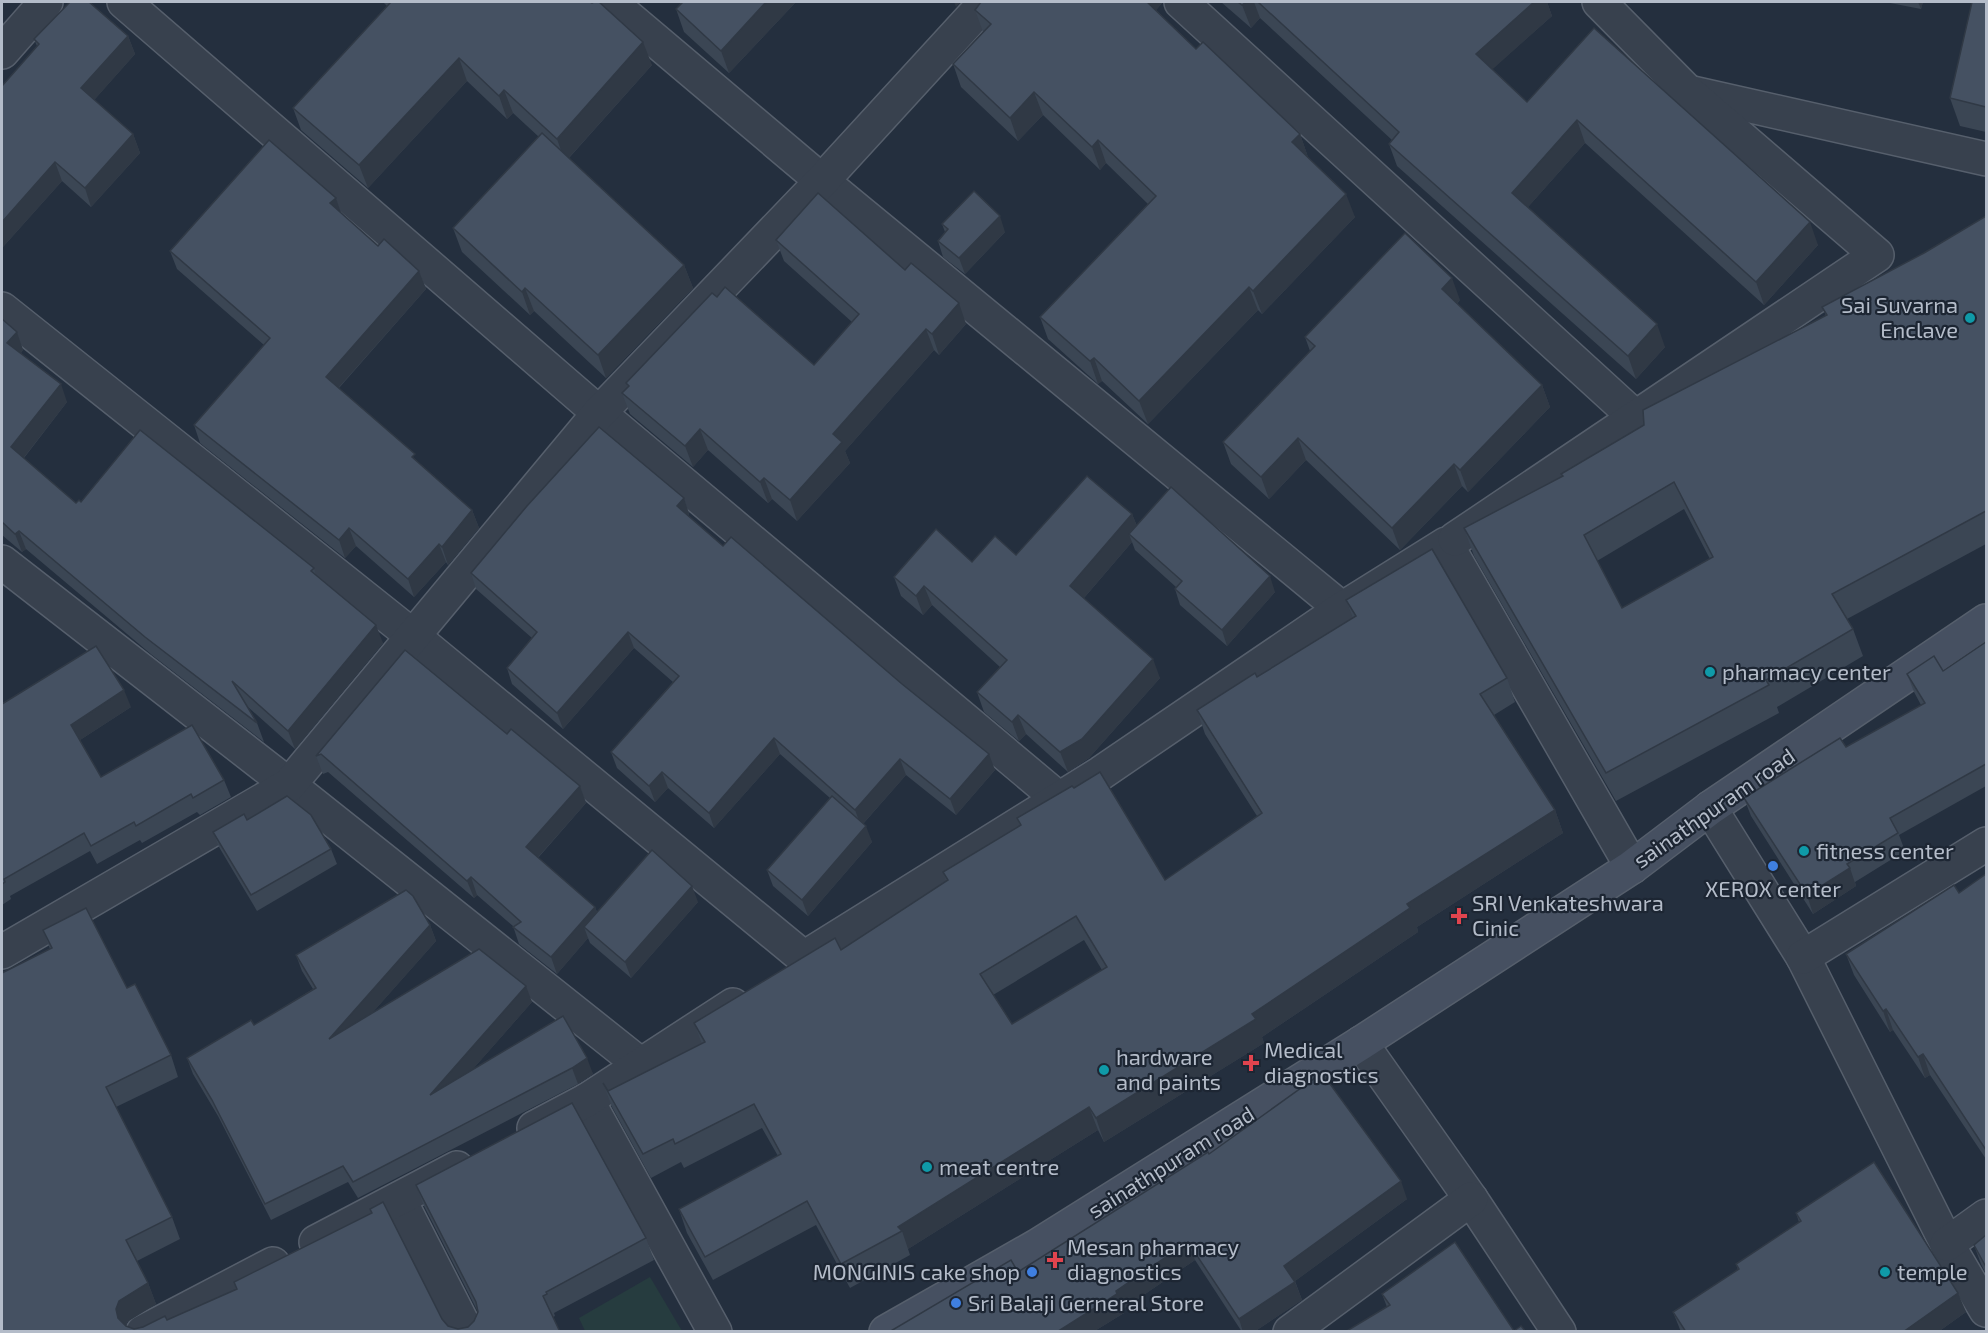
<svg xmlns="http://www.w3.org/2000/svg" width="1988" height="1333" viewBox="0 0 1988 1333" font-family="'Exo 2',sans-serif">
  <rect width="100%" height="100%" fill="#242f3e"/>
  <polygon fill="#263c3f" points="650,1277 682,1331 585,1331 579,1318"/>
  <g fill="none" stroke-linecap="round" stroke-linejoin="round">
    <defs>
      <g id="street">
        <polyline points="124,2 599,413 1059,799"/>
        <polyline points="610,2 822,181 1342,609"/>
        <polyline points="1181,2 1635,417"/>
        <polyline points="2,52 46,2"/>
        <polyline points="1693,93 1986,159"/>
        <polyline points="2,309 414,637 804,958 1101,773 1342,609 1446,544 1632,867"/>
        <polyline points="1455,539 1877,255 1688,92 1599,2"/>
        <polyline points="2,562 289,785 641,1065"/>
        <polyline points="1710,808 1803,957 1947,1244 1986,1310"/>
        <polyline points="2,952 289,785 599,413 822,181 986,2"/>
        <polyline points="1803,957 1986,844"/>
        <polyline points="1361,1043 1471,1199 1559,1332"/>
        <polyline points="587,1100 715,1332"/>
        <polyline points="534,1128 587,1100 733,1005"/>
        <polyline points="399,1199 467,1332"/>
        <polyline points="316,1242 457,1168"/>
        <polyline points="1947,1244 1986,1216"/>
        <polyline points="143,1332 273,1264"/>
        <polyline points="1290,1332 1471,1199"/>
      </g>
      <polyline id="secondary" points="886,1332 1037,1246 1361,1043 1632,867 1710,808 1986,621"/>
    </defs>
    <use href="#street" stroke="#565f6c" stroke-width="36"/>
    <use href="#secondary" stroke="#565f6c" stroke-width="36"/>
    <use href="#street" stroke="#38414e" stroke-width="33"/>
    <use href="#secondary" stroke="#465061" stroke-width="33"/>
  </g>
  <g fill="#3b4654" fill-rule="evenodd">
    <polygon points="383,2 590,2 652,65 569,158 684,265 693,288 606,378 534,311 530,315 462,252 453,228 539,137 513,113 507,119 467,81 368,188 301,130 293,108 387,6"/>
    <polygon points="679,2 796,2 729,73 684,32 676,9 681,3"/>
    <polygon points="981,2 1163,2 1156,10 1196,49 1300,134 1308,157 1355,217 1262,314 1258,310 1148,424 1102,381 1098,384 1048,339 1040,317 1148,204 1106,163 1100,170 1043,115 1018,141 961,87 953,64 983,32 975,10"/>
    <polygon points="1221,2 1547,2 1552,16 1492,69 1527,102 1594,28 1818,245 1764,305 1585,143 1528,207 1665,347 1636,379 1397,166 1389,144 1392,140 1260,18 1251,28"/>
    <polygon points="1986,2 1986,132 1960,126 1950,98"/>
    <polygon points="1890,3 1890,2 1923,2 1921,9"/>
    <polygon points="128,36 135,54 94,100 133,134 140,153 91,207 62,181 2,248 37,46 34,39"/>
    <polygon points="336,198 341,213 378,246 419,271 426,289 339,388 417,461 472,510 479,528 448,565 446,562 414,597 356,546 345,558 200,443 194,425 264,345 177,269 170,251"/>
    <path d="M1986,216v328l-139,75 6,10 10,27 -86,51 2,6 -163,88 -142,-245 -10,-28 98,-51 -1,-3 83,-49 182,-109 -4,-9 102,-54zM1684,509l26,50 -88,49 -25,-47z"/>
    <polygon points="942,224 1005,232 965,274 943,257 938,241 945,232"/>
    <polygon points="776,240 966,324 939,355 934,350 845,451 850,463 797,521 772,499 768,503 708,450 693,467 630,414 622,393 628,387 626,383 717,297 814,365 852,322 784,261"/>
    <polygon points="1460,300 1457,304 1542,385 1550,407 1468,492 1462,486 1400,550 1306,460 1269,499 1231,464 1223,442 1310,351 1305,337"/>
    <polygon points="2,319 17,332 23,350 21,353 67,402 24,458 76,503 81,502 314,568 316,576 383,643 295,749 248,707 257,723 264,742 152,655 26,549 22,552 2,535"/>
    <polygon points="684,498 689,514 688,516 723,546 995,770 956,815 906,775 863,824 872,842 808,916 773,886 767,870 830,798 780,754 714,828 668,788 655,802 617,768 611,752 673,682 634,648 563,729 512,684 507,668 532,638 476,589 471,573"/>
    <polygon points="1132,514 1137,526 1275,592 1227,646 1180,605 1175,589 1176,587 1135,550 1132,542 1084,598 1160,678 1089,758 1068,772 1026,734 1019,741 984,712 977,692 1000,667 932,605 923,615 901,596 894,577 972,562 1016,555"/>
    <path d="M1346,600l161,78 8,24 -21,13 61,95 8,23 -146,94 1,5 -156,105 2,6 -160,99 -6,-12 -190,119 2,6 -60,33 -34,-63 -103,55 -26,-47 -8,-24 99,-53 -16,-28 -78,40 -3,-6 -30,16 -39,-71 -9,-24 5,8 94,-47 -8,-21 147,-73 105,-69 -3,-9 77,-47 -3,-7 148,62 92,-64 -52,-82 -8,-24 60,-33 96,-59zM1084,940l18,30 -90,54 -19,-29z"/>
    <polygon points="1986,642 1986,786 1899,835 1905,851 1855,882 1856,886 1813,914 1751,816 1744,798 1846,747 1921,705 1914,692 1907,674 1943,671"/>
    <polygon points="405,650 507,734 580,786 586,803 538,858 595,907 597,912 698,902 631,978 590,943 588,938 557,974 519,944 513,926 477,895 474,898 328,772 323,774 316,756"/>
    <polygon points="2,704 131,707 80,740 101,777 224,780 231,797 200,815 197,812 142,843 140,840 97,864 90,851 10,896 11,899 2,905"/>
    <polygon points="247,820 331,849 337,864 257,911 219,847 213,832"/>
    <polygon points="1986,874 1986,1159 1930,1075 1925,1078 1893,1030 1890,1032 1854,975 1846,954 1959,893"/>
    <polygon points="430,925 436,941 372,1013 532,1002 472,1070 563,1016 593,1074 578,1084 358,1198 348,1182 271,1220 218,1116 193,1074 187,1058 254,1025 313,989 302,971 296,955"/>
    <polygon points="43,930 127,988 171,1055 178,1077 116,1107 172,1217 180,1239 137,1261 148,1283 156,1304 127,1322 126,1326 134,1329 143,1327 167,1320 236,1289 234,1282 372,1213 370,1209 442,1319 448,1326 458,1329 468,1327 474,1321 478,1312 424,1206 416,1185 646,1238 654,1260 554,1313 555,1316 553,1317 560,1332 2,1332 50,949"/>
    <polygon points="1209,1154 1407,1199 1295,1281 1302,1300 1254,1332 1242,1332 1195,1260 1123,1309 1124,1313 1093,1332 889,1332 1018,1272"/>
    <polygon points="1796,1213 1966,1312 1938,1332 1681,1332 1673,1312 1738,1270 1736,1264 1799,1222"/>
    <polygon points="1986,1235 1986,1274 1981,1264 1974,1245"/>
    <polygon points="1382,1294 1514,1331 1345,1332 1387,1307"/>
  </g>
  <g fill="#303945">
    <polygon points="766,2 796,2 729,73 721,51"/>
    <polygon points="954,2 961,2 956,7"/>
    <polygon points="1143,2 1163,2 1149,18"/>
    <polygon points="1246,2 1254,2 1260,18 1251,28 1242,5"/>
    <polygon points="1534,2 1547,2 1552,16 1484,77 1476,54"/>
    <polygon points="1918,2 1923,2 1921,9"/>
    <polygon points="128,36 135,54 88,107 81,88"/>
    <polygon points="643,42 652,65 565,162 557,139"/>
    <polygon points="459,58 467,81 368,188 359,165"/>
    <polygon points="504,90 513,113 507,119 499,96"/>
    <polygon points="1034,92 1043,115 1018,141 1010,118"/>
    <polygon points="1577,120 1585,143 1520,216 1512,193"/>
    <polygon points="133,134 140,153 91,207 85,188"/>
    <polygon points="1300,134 1308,157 1301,165 1292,142"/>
    <polygon points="1098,140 1106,163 1100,170 1092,147"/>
    <polygon points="55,162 62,181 2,248 2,222"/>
    <polygon points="1346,194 1355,217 1262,314 1253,291"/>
    <polygon points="336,198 342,216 330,203"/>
    <polygon points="1000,216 1005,232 965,274 959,258"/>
    <polygon points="1810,222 1818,245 1764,305 1756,282"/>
    <polygon points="684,265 693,288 606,378 598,355"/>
    <polygon points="419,271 426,289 332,395 326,377"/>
    <polygon points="1452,278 1460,300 1450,311 1442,289"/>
    <polygon points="1249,287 1258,310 1148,424 1139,401"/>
    <polygon points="525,288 534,311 530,315 522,292"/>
    <polygon points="959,303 966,324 939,355 932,334"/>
    <polygon points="1657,324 1665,347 1636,379 1628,356"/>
    <polygon points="926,329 934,350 845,451 850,463 797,521 790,500 833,434"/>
    <polygon points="17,332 23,350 14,361 7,343"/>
    <polygon points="1094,358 1102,381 1098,384 1090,361"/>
    <polygon points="61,384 67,402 18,465 11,447"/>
    <polygon points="1542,385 1550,407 1468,492 1460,470"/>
    <polygon points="700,429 708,450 693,467 685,446"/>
    <polygon points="1298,438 1306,460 1269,499 1261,477"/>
    <polygon points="1454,464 1462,486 1400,550 1392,528"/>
    <polygon points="764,478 772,499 768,503 760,482"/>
    <polygon points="684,498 689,514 683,522 677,506"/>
    <polygon points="472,510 479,528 448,565 442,547"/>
    <polygon points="1132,514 1140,534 1129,534 1132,542 1077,606 1070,586"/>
    <polygon points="349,528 356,546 345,558 339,540"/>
    <polygon points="19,531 26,549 22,552 15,534"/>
    <polygon points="439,544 446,562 414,597 408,579"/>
    <polygon points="1270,576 1275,592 1227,646 1222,630"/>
    <polygon points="924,586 932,605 923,615 916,596"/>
    <polygon points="376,625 383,643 295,749 288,731"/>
    <polygon points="628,632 634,648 563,729 557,713"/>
    <polygon points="1153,659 1160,678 1089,758 1068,772 1060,752"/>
    <polygon points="124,690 131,707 77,742 71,725"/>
    <polygon points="1018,715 1026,734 1019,741 1012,722"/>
    <polygon points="774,738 780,754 714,828 709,813"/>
    <polygon points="989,754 995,770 956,815 950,799"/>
    <polygon points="900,759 906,775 861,826 855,810"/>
    <polygon points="662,772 668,788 655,802 649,786"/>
    <polygon points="580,786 586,803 532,864 526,847"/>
    <polygon points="1555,810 1563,833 1417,927 1418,932 1262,1037 1264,1043 1104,1142 1096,1118 1407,904"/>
    <polygon points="866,826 872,842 808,916 802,900"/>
    <polygon points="1850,868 1856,886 1813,914 1807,895"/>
    <polygon points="471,877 477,895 474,898 467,881"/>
    <polygon points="692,886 698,902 631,978 625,962"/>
    <polygon points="595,907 601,924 584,927 588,938 557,974 551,957"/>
    <polygon points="430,925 436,941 335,1055 329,1039"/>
    <polygon points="526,986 532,1002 436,1111 430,1095"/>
    <polygon points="1886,1009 1893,1030 1890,1032 1883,1011"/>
    <polygon points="1923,1054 1930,1075 1925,1078 1918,1057"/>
    <polygon points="587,1058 593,1074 578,1084 572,1068"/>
    <polygon points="1089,1107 1098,1130 908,1249 902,1231 898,1227"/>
    <polygon points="1401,1181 1407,1199 1291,1284 1284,1266"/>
    <polygon points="1188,1242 1195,1260 1123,1309 1124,1313 1093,1332 1057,1332"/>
    <polygon points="1295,1282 1302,1300 1254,1332 1243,1332 1239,1319"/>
    <polygon points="148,1283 156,1304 127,1322 124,1331 118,1318 116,1309 119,1301"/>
    <polygon points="1958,1293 1966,1312 1938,1332 1903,1332"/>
  </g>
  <g fill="#455162" stroke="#303945" stroke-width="1.5" fill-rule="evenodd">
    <polygon points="70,2 89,2 128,36 81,88 133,134 85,188 55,162 2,222 2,86 39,44 34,39"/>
    <polygon points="391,2 590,2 592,3 594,2 599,2 643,42 557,139 504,90 499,96 459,58 359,165 293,108"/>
    <polygon points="683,2 766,2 721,51 676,9"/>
    <polygon points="981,2 1147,2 1196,49 1203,42 1300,134 1292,142 1346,194 1253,291 1249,287 1139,401 1094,358 1090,361 1040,317 1156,196 1098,140 1092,147 1034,92 1010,118 953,64 991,24 975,10"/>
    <polygon points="1238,2 1246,2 1242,5"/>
    <polygon points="1258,2 1534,2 1476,54 1527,102 1594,28 1810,222 1756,282 1577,120 1512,193 1657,324 1628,356 1389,144 1399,132"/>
    <polygon points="1972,2 1986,2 1986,107 1950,98"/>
    <polygon points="542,133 684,265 598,355 525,288 522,292 453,228"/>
    <polygon points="269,140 336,198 330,203 378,246 384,239 419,271 326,377 415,454 412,457 472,510 442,547 439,544 408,579 349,528 339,540 194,425 270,338 170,251"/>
    <polygon points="974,191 1000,216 959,258 938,241 948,229 942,224"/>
    <polygon points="818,193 905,270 911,263 959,303 932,334 926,329 833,434 842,442 790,500 764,478 760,482 700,429 685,446 622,393 629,386 626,383 712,293 717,297 725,287 814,365 859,314 776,240"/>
    <path d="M1986,216v295l-154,83 21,35 -87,51 3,5 -163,88 -142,-245 99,-52 -2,-2 83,-49 -1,-15 184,-95 -5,-8 102,-54zM1674,482l39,75 -91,51 -38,-73z"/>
    <polygon points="1405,233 1452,278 1442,289 1542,385 1460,470 1454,464 1392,528 1298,438 1261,477 1223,442 1315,346 1305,337"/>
    <polygon points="2,319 17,332 7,343 61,384 11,447 76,503 79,500 81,502 140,430 314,568 311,571 376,625 288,731 232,681 257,723 145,637 19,531 15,534 2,522"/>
    <polygon points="599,427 684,498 677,506 723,546 731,537 902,684 989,754 950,799 900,759 855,810 774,738 709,813 662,772 649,786 611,752 679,676 628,632 557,713 507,668 537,632 471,573 527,506"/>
    <polygon points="1087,476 1132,514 1070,586 1153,659 1082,739 1060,752 1018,715 1012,722 977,692 1007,660 924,586 916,596 894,577 936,529 972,562 995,536 1016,555"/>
    <polygon points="1171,487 1270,576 1222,630 1175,589 1182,581 1129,534"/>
    <path d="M1432,549l75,129 -27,16 75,116 -148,94 3,4 -158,106 4,5 -160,99 -7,-11 -191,120 4,4 -61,33 -34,-63 -102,56 -26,-48 102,-55 -27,-50 -79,40 -2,-5 -30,15 -40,-71 5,8 97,-49 -11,-19 141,-85 6,12 107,-70 -5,-8 78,-47 -4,-7 55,-32 2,2 26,-16 65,108 97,-67 -65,-103 58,-37 2,4 99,-61 -10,-16zM1076,916l31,51 -95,57 -32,-50z"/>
    <polygon points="1986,642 1986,764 1890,818 1898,833 1847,864 1850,868 1807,895 1744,798 1840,738 1846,747 1925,703 1907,674 1934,656 1943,671"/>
    <polygon points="96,646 124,690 71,725 101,777 192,725 224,780 193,798 191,794 136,826 134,822 91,846 84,833 4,879 5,882 2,884 2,704"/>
    <polygon points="405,650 507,734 511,729 580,786 526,847 595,907 551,957 513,927 521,922 471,877 467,881 321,754 316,756"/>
    <polygon points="287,796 311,815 331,849 251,895 213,832 244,814 247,820"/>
    <polygon points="832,796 866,826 802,900 767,870"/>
    <polygon points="652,850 692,886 625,962 584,927"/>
    <polygon points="1986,874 1986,1150 1923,1054 1918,1057 1886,1009 1883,1011 1846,954 1954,885 1959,893"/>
    <polygon points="406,890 413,896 430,925 329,1039 479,949 526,986 430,1095 563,1016 587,1058 572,1068 353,1182 343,1166 265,1204 212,1100 187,1058 251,1020 254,1025 316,988 296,955"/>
    <polygon points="86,908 127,988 135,984 171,1055 106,1087 172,1217 126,1240 148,1283 119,1301 116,1309 118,1318 126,1326 134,1329 143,1327 165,1316 167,1320 237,1289 234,1282 372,1213 370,1209 383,1202 442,1319 448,1326 458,1329 468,1327 474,1321 478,1312 476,1302 416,1185 572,1103 646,1238 546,1292 547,1294 543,1296 560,1332 2,1332 2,973 52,948 43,930"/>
    <polygon points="1322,1073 1401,1181 1284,1266 1295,1282 1239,1319 1188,1242 1116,1291 1117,1294 1057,1332 889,1332 1011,1260 1018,1272 1208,1152 1209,1154"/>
    <polygon points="1874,1162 1958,1293 1903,1332 1686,1332 1673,1312 1739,1269 1736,1264 1801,1221 1796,1213"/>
    <polygon points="1986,1235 1986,1267 1974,1245"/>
    <polygon points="1455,1242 1514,1331 1521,1326 1526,1332 1345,1332 1390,1305 1382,1294"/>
  </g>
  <g fill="#0f9aa8" stroke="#1d2633" stroke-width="2">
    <circle cx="1970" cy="318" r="6"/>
    <circle cx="1710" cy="672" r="6"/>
    <circle cx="1804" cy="851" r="6"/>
    <circle cx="1104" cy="1070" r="6"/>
    <circle cx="927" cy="1167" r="6"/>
    <circle cx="1885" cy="1272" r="6"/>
  </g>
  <g fill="#3f7fe0" stroke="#1d2633" stroke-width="2">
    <circle cx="1773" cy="866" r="6"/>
    <circle cx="1032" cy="1272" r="6"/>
    <circle cx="956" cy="1303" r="6"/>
  </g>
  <g fill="#e0444e" stroke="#1d2633" stroke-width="2">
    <path d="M1456 907h6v6h6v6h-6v6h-6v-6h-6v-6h6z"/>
    <path d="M1248 1054h6v6h6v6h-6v6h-6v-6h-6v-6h6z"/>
    <path d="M1052 1251h6v6h6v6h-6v6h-6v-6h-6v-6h6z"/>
  </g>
  <g text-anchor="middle" stroke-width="4.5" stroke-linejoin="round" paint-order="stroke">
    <g font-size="22" fill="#b4bcc9" stroke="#1d2633" text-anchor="start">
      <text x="1958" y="313" text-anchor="end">Sai Suvarna<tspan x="1958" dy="25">Enclave</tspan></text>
      <text x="1722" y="680">pharmacy center</text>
      <text x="1816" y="859">fitness center</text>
      <text x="1773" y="897" text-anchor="middle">XEROX center</text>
      <text x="1472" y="911">SRI Venkateshwara<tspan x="1472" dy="25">Cinic</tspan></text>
      <text x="1264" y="1058">Medical<tspan x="1264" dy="25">diagnostics</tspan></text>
      <text x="1116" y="1065">hardware<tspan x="1116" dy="25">and paints</tspan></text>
      <text x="939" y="1175">meat centre</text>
      <text x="1067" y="1255">Mesan pharmacy<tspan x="1067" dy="25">diagnostics</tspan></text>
      <text x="1020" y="1280" text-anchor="end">MONGINIS cake shop</text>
      <text x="1897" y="1280">temple</text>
      <text x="968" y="1311">Sri Balaji Gerneral Store</text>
    </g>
    <g font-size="22" fill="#b4bcc9" stroke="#1d2633">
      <text transform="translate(1714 808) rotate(-35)" y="8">sainathpuram road</text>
      <text transform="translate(1171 1162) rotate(-32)" y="8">sainathpuram road</text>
    </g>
  </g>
  <rect width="1988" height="1333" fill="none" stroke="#b4bcc9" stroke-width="6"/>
</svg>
